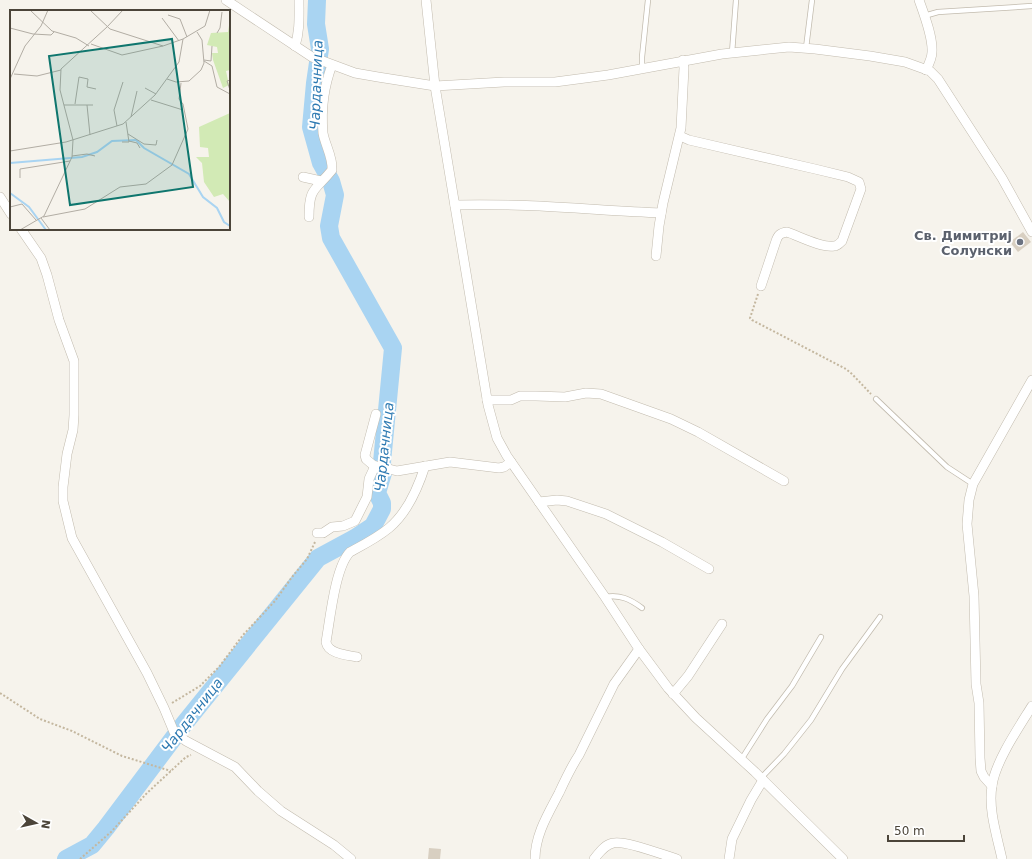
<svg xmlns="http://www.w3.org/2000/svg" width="1032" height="859" viewBox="0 0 1032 859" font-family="'DejaVu Sans',sans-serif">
  <rect width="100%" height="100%" fill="#f6f3ec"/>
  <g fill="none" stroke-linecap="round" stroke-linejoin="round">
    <polyline stroke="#a9d4f2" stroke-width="18" points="66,859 92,845 106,828 184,724 318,558 355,538 373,526 382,509 382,503 377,493 383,473 382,462 393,348 331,238 329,226 335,195 331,181 321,163 311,127 315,83 320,49 316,24 317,0"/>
  </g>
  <g fill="#d8cfc1">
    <polygon points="1023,232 1031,242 1018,252 1010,242"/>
    <polygon points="429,848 441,849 440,859 428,859"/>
  </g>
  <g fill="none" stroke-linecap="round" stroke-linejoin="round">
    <defs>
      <g id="service">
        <polyline points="924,16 938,12 1032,6"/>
        <polyline points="806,48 812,0"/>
        <polyline points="732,53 736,0"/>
        <polyline points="642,67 642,57 648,0"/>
        <polyline points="876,399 947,467 973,484"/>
        <path d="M605,597c14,-3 25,2 37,11"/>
        <polyline points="741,760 767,719 792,686 821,637"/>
        <polyline points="761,778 784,754 811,720 842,669 880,617"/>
      </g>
      <g id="minor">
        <polyline points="226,0 312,57 355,73 378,77 435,86 504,82 555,82 608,75 722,54 789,47 815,49 870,56 905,62 930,71 938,79 1002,178 1032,232"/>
        <polyline points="426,0 435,86 488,405 497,438 507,456 605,597 639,649 668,688 696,718 755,772 843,859"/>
        <path d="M919,0c5,14 14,37 13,52 0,6 -3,12 -6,18"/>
        <path d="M295,46c5,-15 4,-30 4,-46"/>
        <path d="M680,136l9,4 126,29 33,8 11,5 2,7 -19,52c-3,3 -5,5 -8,5 -13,2 -35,-10 -47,-14 -7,1 -9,3 -11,9l-15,45"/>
        <polyline points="303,177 321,181"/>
        <polyline points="0,197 11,214"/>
        <path d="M455,205c69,-2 137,5 206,8"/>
        <path d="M309,217c0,-30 6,-26 23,-47 1,-13 -7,-25 -9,-37 -2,-23 1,-47 9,-68"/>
        <polyline points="21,229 41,258 47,275 59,320 74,361 74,415 73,430 67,454 63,487 63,501 72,538 147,673 164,708 174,732 186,741 235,767 258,791 281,811 334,845 351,859"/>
        <polyline points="656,256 659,226 663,203 681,128 684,68 683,60"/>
        <polyline points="487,400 511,400 520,396 536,396 565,397 586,393 601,394 671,419 698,432 784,481"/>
        <polyline points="376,414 365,455 366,459 373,465 397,471 450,462 499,468 504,467 511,462"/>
        <polyline points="539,502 557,500 567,501 606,514 662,542 709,569"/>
        <polyline points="317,533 323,533 332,527 343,526 355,521 367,497 369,479 375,466"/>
        <path d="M357,657c-10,-2 -29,-3 -31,-15 4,-22 9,-75 24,-90 13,-7 27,-14 39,-24 18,-15 29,-40 36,-62"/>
        <polyline points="673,694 688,676 722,624"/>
        <polyline points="992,786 984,777 981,771 980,758 979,703 976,684 974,596 967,524 969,500 973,484 1032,380"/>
        <path d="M535,859c0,-24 13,-45 24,-66 6,-13 12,-26 20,-38l35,-71 25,-35"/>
        <path d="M594,859c5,-6 10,-14 19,-16 12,-3 50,12 64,16"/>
        <polyline points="729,859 732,839 751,800 763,780"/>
        <path d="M1002,859c-5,-23 -14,-50 -10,-73 3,-24 27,-59 40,-80"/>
      </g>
    </defs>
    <use href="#service" stroke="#c2bbae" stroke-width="6"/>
    <use href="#minor" stroke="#c2bbae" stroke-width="10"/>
    <g stroke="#c4b79f" stroke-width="2" stroke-dasharray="2 2" stroke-linecap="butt">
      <polyline points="758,294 750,318 752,320 846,369 852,374 871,394"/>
      <polyline points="0,693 40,719 72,731 122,756 171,771"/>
      <polyline points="172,703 200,686 219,667 243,635 275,601 292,577 307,559 315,542"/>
      <polyline points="80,859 111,832 147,793 186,757 191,755"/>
    </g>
    <use href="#service" stroke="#fff" stroke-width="4.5"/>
    <use href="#minor" stroke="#fff" stroke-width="9"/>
  </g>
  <circle fill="#6b7280" stroke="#fff" stroke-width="1.5" cx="1020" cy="242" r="4"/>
  <g text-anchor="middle" stroke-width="4" stroke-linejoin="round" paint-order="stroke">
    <g font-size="13" font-weight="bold" fill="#5b616d" stroke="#fff" text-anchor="end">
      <text x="1012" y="240">Св. Димитриј<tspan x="1012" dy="15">Солунски</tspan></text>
    </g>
    <g font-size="14" font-style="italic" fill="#2e7ab2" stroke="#fff">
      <text transform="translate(316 85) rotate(-88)" y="5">Чардачница</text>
      <text transform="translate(384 447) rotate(-84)" y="5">Чардачница</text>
      <text transform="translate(192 715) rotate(-52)" y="5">Чардачница</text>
    </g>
  </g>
  <g transform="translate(10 10)">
    <rect width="220" height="220" fill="#f6f3ec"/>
    <path d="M220,9v51l-4,1 3,14 -6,3 -10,-28 -1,-7h6l-1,-6 -10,-2 4,-12 17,-1zM220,103v89l-7,-8 -9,3 -10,-15 -2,-19 -6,-6h13l-1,-9 -8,-1 -1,-20z" fill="#d2eab5"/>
    <path fill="none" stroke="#a9d4f2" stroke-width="2" d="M0,153l72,-6 15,-5 15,-11 24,-1 8,8 45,26 14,23 14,11 7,14 6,4M0,183l19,14 17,23"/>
    <path fill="none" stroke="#b2ada4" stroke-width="1" d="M20,0l22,21 24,7 13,8M80,0l20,19 53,17 20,-7 22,-13 5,-16M158,5l12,4 7,18M152,8l17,23M97,17l16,-17M0,18l23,6 18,1 3,-3M207,23l3,-5 2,-16M81,34l31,11 41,-9M194,50l7,1 1,-15M194,51l8,5 5,21 13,7M4,64l23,2 24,-6M0,69l15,-33 16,-20 7,-16M157,69l9,3 13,-1 12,-11 3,-7 -2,-23 -5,-8M220,70l-3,1 3,9M135,78l11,6M141,90l32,10M65,94l4,-27 9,2 -1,8 9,2M54,95h29M77,95l3,30M121,107l6,-26M107,116l-3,-16 9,-28M118,124l16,10 12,1 1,-5M119,131l8,2 3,5M112,132h7l-3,-20M0,141l56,-9 57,-18 32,-29 24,-33 4,-23M62,146l15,-2 8,2M10,168v-9l50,-8M0,197l12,-3 14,16M33,207l42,-8 35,-22 26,-3 26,-19 16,-36 -5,-25 -4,-5 2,-16M31,208l9,12M10,220l24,-14 28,-59 1,-17 -13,-50 1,-21 46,-42"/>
    <path fill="#0f766e" fill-opacity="0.15" stroke="#0f766e" stroke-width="2" d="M162,29l21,148 -123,18 -21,-149z"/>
    <rect width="220" height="220" fill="none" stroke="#4b4439" stroke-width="2"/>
  </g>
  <g transform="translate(36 823) rotate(98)" stroke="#ffffff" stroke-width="3" paint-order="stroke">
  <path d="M0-3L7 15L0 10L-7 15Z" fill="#4b4439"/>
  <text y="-6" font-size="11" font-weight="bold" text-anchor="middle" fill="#4b4439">N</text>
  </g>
  <path d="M888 835v6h76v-6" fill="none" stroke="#4b4439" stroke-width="2"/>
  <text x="894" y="835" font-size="12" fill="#4b4439" stroke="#ffffff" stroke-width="3" paint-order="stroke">50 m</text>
</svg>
